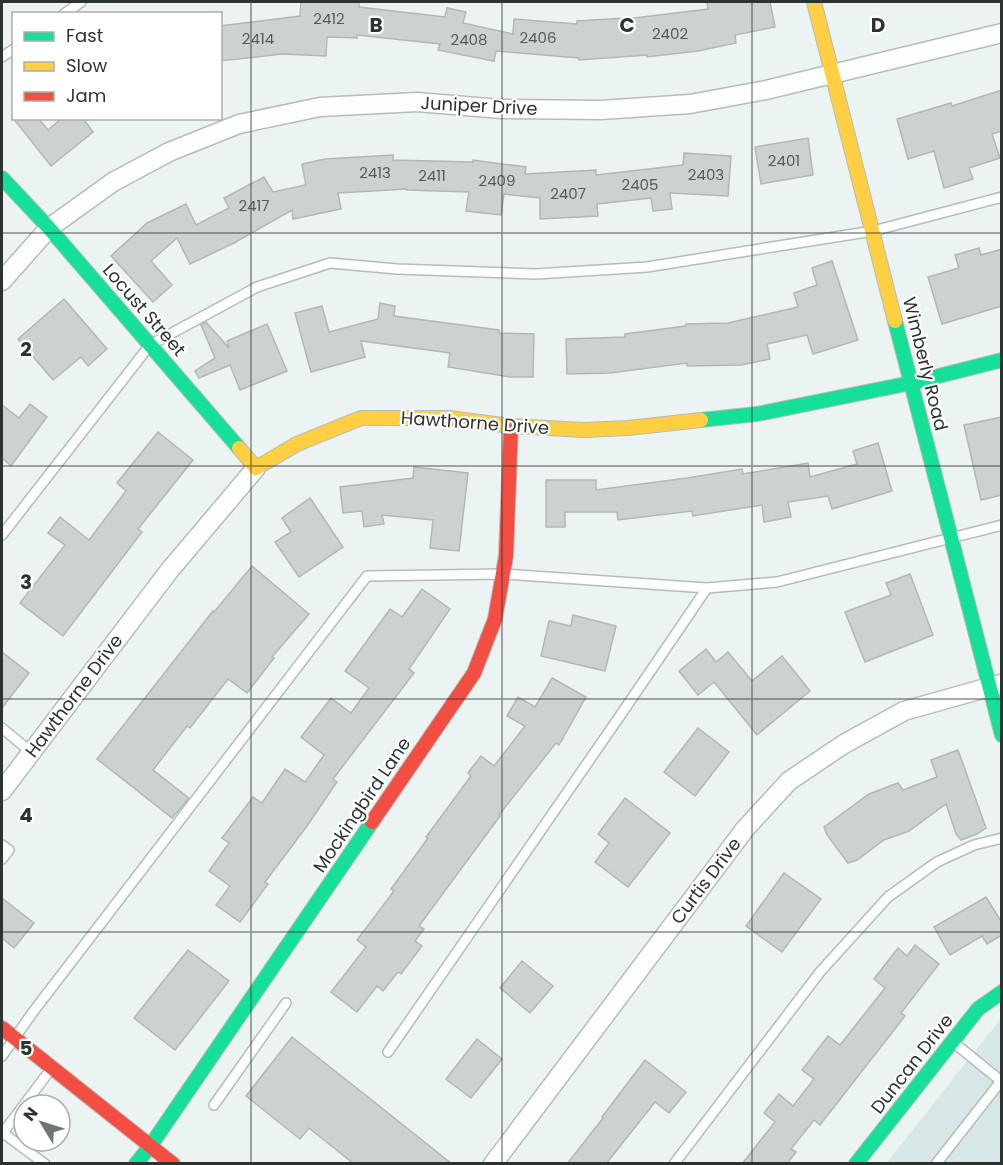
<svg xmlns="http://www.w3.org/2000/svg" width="1003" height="1165" viewBox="0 0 1003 1165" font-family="Poppins,sans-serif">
  <rect width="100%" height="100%" fill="#ecf4f3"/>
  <polygon fill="#d7e6e6" points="1001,1019 1001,1163 886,1164 971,1056"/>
  <g fill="#ccd1d1" stroke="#b2b8b7" stroke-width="1.5">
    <polygon points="301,2 359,2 359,7 445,17 447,8 466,12 463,23 513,34 514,19 577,24 577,21 626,18 626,19 708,9 707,2 770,2 775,27 735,35 736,43 698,51 647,57 647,55 579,60 579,58 496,51 494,61 438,50 440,44 357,35 357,38 327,37 326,56 282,54 220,61 220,26 300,16"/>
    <polygon points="1002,90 1002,131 992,134 1000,158 969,168 973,179 944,188 934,151 908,159 897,119 951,103 952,106"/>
    <polygon points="13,118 38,118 48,130 62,118 83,118 93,132 51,166"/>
    <polygon points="808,138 813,175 761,184 755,147"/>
    <polygon points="684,153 731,156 728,196 670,193 672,209 653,211 651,198 597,204 598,216 540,219 540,198 504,194 501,215 466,211 469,192 407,190 407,189 338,193 341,209 293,219 292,210 234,243 190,264 177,238 151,261 172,285 153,302 111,256 147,223 186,204 196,225 229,208 224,198 264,177 273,192 306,185 302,164 325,159 393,155 393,160 473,162 473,160 526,167 525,174 596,170 596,175 683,165"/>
    <polygon points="979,248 981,255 1002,249 1002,306 942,324 928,277 959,268 955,255"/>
    <polygon points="832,261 858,340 813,354 807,335 767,344 770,359 741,365 687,366 687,363 610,373 567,374 566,339 625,337 625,334 686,326 686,324 728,323 798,307 794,293 817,285 812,268"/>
    <polygon points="64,299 107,349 88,366 81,357 53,380 18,339"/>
    <polygon points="380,303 395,306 394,316 499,330 499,333 534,334 533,377 510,377 448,367 450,353 361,341 365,357 311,372 295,313 322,306 329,332 378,319"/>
    <polygon points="206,322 229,348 227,341 267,324 287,371 240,390 230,365 199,378 195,371 215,358 201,325"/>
    <polygon points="30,404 47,417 11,466 2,458 2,405 19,418"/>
    <polygon points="1002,417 1002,495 981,500 964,425"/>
    <polygon points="158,432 193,460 138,529 142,532 63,636 20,603 65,545 48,533 60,517 89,540 126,491 117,483"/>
    <polygon points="878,443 892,491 832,509 828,496 788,502 791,517 764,522 762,505 693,516 692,511 618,520 617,512 565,512 565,527 546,527 546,480 596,480 596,490 687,478 742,469 743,474 808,463 810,477 857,464 853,451"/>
    <polygon points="414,467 468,473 459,551 430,548 433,520 382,515 384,524 364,527 362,511 343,513 340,487 413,478"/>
    <polygon points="310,498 343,547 299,577 275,542 291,532 282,518"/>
    <polygon points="252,566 309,614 272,657 274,658 247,693 228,679 190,728 187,726 153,770 189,798 172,818 97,759 213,611 214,612"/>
    <polygon points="910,574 933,635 865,662 845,612 891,595 886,583"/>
    <polygon points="422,589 450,609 409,669 414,673 333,779 337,782 307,826 265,882 268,884 240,922 216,905 230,886 209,871 229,843 222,838 253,797 262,803 285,769 305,782 324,755 301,737 331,698 351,713 369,688 345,671 390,609 402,617"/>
    <polygon points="573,615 616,626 605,671 541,656 549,621 571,626"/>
    <polygon points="706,649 716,662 728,652 752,681 782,656 810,691 757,735 714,682 698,695 679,671"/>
    <polygon points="2,652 29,673 2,708"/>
    <polygon points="552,678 586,697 559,745 556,743 499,815 500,816 419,926 424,929 415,941 422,946 401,974 398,972 383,991 377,986 357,1012 331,992 366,947 357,940 394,891 391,889 428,838 426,837 471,776 468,773 481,756 494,766 525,726 507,716 518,697 535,707"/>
    <polygon points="698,728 729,752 695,796 664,772"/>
    <polygon points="958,750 986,828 977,834 961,840 956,834 946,804 909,831 884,840 857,860 848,863 827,835 824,827 869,794 898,783 903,790 937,777 931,760"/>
    <polygon points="625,798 670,833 628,887 595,862 609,843 598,834"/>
    <polygon points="784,873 821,899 782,952 746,926"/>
    <polygon points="986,897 1002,923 1002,935 987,944 982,936 950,955 934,927"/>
    <polygon points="2,898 34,923 14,948 2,938"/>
    <polygon points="915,945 939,964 901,1013 905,1016 834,1107 820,1125 814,1120 791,1149 796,1152 787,1164 742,1164 775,1122 764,1113 779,1094 793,1106 814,1079 802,1070 828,1036 840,1045 885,988 874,979 898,948 907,956"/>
    <polygon points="188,950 229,981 175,1050 134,1018"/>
    <polygon points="522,961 553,986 530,1013 500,988"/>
    <polygon points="292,1037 368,1097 452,1164 354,1164 309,1128 300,1139 246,1096"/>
    <polygon points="477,1039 502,1059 471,1098 446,1079"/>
    <polygon points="645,1060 686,1092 669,1113 655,1102 606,1164 567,1164 603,1118 602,1117"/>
  </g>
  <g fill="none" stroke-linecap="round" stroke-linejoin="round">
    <defs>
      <g id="lane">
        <polyline points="64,14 81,2"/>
        <polyline points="2,57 14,49"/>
        <polyline points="2,535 150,345 257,287 330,263 397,269 536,274 647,267 873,231 1002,197"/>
        <polyline points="2,728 31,752"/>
        <polyline points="2,845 9,850 2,859"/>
        <polyline points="388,1052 624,710 707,588"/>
        <polyline points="2,1056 33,1012 367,576 503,574 707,588 777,582 1002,525"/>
        <polyline points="214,1105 286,1003"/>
        <polyline points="3,1133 45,1164"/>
        <polyline points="2,1134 51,1069"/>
        <polyline points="674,1164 820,972 888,897 937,862 974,845 1002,838"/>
        <polyline points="936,1164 1001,1081 953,1042"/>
      </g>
      <g id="street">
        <polyline points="2,281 49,228 113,182 169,152 239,124 320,107 417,102 501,109 601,110 690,104 766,90 1002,33"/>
        <polyline points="2,791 169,571 256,468"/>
        <polyline points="493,1164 745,829 789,781 844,744 904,711 1000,684"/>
      </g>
      <g id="fast">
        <polyline points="2,178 49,228 239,448"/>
        <polyline points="895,321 1002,735"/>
        <polyline points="701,420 757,414 911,383 1002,360"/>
        <polyline points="136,1164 151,1145 372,822"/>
        <polyline points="856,1164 978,1009 1002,992"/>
      </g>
      <g id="slow">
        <polyline points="814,2 895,321"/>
        <polyline points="239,448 256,468 297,444 361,418 449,418 511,426 584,430 628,428 701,420"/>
      </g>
      <g id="jam">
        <polyline points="372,822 474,673 495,619 506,556 511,426"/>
        <polyline points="2,1028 173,1164"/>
      </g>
    </defs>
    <use href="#lane" stroke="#b6bcbb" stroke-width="12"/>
    <use href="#street" stroke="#b6bcbb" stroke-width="21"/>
    <use href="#fast" stroke="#b6bcbb" stroke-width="16"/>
    <use href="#slow" stroke="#b6bcbb" stroke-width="16"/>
    <use href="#jam" stroke="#b6bcbb" stroke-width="16"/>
    <use href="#lane" stroke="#fcfdfd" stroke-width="9"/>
    <use href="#street" stroke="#fcfdfd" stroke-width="18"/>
    <use href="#fast" stroke="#16e098" stroke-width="14"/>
    <use href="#slow" stroke="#ffcf43" stroke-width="14"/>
    <use href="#jam" stroke="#f24e42" stroke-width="14"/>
  </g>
  <path fill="none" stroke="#2d3232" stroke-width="1.5" stroke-opacity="0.55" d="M251,2v1162M502,2v1162M752,2v1162M2,233h1000M2,466h1000M2,699h1000M2,932h1000"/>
  <g text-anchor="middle" stroke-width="4.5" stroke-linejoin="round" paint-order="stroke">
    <g font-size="15" fill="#555a5a">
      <text x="329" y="24">2412</text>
      <text x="670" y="39">2402</text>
      <text x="538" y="43">2406</text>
      <text x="258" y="44">2414</text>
      <text x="469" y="45">2408</text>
      <text x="784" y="166">2401</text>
      <text x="375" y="178">2413</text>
      <text x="706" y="180">2403</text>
      <text x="432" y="181">2411</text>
      <text x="497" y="186">2409</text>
      <text x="640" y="190">2405</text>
      <text x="568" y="199">2407</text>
      <text x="254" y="211">2417</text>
    </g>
    <g font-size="18" fill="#2d3232" stroke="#fff">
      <text transform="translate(479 106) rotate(3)" y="6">Juniper Drive</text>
      <text transform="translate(144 310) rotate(49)" y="6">Locust Street</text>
      <text transform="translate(925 364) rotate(76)" y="6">Wimberly Road</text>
      <text transform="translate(475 423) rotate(4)" y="6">Hawthorne Drive</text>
      <text transform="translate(74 696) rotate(-53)" y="6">Hawthorne Drive</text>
      <text transform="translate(362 805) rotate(-56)" y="6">Mockingbird Lane</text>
      <text transform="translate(706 881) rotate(-53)" y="6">Curtis Drive</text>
      <text transform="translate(912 1064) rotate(-52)" y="6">Duncan Drive</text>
    </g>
  </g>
  <g font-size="20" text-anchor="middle" font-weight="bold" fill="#2d3232" stroke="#fff" stroke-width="4.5" stroke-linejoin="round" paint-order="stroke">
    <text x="376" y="32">B</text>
    <text x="627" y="32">C</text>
    <text x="878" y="32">D</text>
    <text x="26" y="356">2</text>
    <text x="26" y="589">3</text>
    <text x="26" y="822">4</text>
    <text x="26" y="1055">5</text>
  </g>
  <rect width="1003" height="1165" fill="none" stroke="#2d3232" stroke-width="6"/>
  <rect x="12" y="12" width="210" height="108" fill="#ffffff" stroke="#abadad" stroke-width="1.5"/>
  <rect x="24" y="32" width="30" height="9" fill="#16e098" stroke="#abadad" stroke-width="1.5"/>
  <text x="66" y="42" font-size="18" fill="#2d3232">Fast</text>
  <rect x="24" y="62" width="30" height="9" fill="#ffcf43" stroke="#abadad" stroke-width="1.5"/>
  <text x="66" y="72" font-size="18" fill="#2d3232">Slow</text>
  <rect x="24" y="92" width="30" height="9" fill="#f24e42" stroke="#abadad" stroke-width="1.5"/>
  <text x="66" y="102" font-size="18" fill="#2d3232">Jam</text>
  <g transform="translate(42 1123) rotate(308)"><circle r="28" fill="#ffffff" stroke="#abadad" stroke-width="1.5"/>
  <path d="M0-4.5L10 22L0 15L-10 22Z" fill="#707676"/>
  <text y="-9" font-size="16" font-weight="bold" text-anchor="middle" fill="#2d3232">N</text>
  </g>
</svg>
